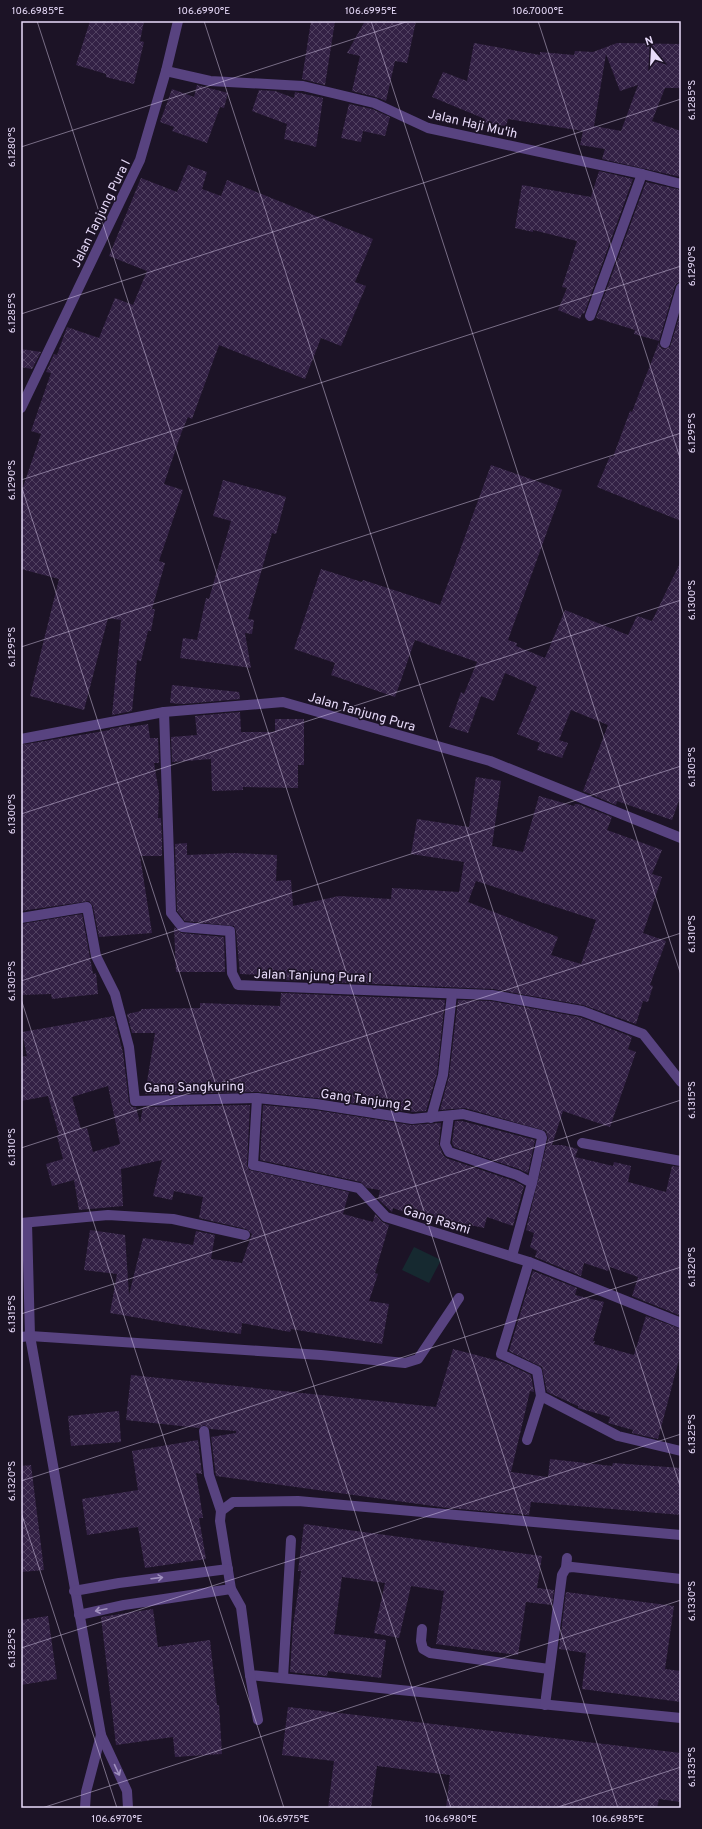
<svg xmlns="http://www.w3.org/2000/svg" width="702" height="1829" viewBox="0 0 702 1829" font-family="Overpass,sans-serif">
  <defs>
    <pattern id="building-cross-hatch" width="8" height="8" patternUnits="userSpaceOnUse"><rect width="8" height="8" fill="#332145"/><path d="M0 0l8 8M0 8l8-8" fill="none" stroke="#514161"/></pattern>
  </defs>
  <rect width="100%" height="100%" fill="#1c1326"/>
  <polygon fill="#162930" points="414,1247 441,1260 429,1283 402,1270"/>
  <g fill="url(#building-cross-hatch)" fill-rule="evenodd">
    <polygon points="90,21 144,21 140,41 144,42 134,84 106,77 106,74 76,65"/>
    <polygon points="311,21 335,21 325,85 302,79"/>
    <polygon points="365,21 416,21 407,63 395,61 386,101 376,97 352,91 360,56 347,53"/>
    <path d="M474,43l66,12v-3l34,3 1,-4 18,1 24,-9 64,1v44h-16l-13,33 29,10v46l-79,-18 3,-10 -25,-4 3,-14 -75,-12 -2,7 -22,-3 1,-4 -53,-22 11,-25 24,9zM606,54l14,37 18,-6 -17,46 -27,-5z"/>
    <polygon points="197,85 228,93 224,108 220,107 207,143 172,131 174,127 160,122 172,89 194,97"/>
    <polygon points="259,90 275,91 294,98 295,92 323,98 316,147 284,139 287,124 252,111"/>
    <polygon points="349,104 372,109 390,117 385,136 363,131 361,142 341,138"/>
    <polygon points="188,165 207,172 202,189 221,196 227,180 373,239 355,282 366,286 341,346 321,338 305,379 219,345 192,419 188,417 182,431 164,484 183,490 159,561 165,563 152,609 155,609 151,631 148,631 141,661 137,660 132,711 112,715 121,620 108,618 84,710 30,696 59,579 21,569 21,493 41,434 31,431 51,373 46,372 54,354 57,355 67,327 99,338 115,298 133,305 147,271 109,256 141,178 177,192"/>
    <polygon points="599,171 633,179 584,314 582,313 580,319 558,310 567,288 562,287 577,241 533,230 533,232 515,228 522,185 591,197"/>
    <polygon points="646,182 681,190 681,282 677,283 675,286 659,341 634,334 635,330 596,318"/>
    <polygon points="681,311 681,521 597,487 610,456 613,457 630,411 632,412 659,342 660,347 663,349 670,347"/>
    <polygon points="21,349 41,352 32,369 21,367"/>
    <polygon points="491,465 562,490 508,640 517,643 516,646 545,658 565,610 628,635 637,616 652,621 681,561 681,795 672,820 617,801 616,805 583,791 608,725 571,710 559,740 568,743 562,758 537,750 540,743 517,734 537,687 505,673 494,701 481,696 468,733 449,727 461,692 464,694 477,662 415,640 395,697 331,675 335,663 294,649 321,569 362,582 363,580 440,605"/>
    <polygon points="223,480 286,497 276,534 272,533 248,619 254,620 252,634 245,633 251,668 180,658 183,638 197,640 206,598 209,599 231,521 213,516"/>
    <polygon points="172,685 239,692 240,699 183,704 170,703"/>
    <polygon points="240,712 241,732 275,732 275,719 304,719 304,765 298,765 298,788 243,787 243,790 212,791 211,759 172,762 171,737 197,735 195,716"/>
    <polygon points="148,724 150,738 158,738 159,763 154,763 159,793 158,818 161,818 162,841 162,856 140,856 152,933 99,937 93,906 89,901 21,911 21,745 110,730 110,729 130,725 130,727"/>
    <path d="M476,777l25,4 -9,65 31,6 16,-56 35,10 1,-2h3l34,13 -5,13 55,20 -10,24 10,3 -19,56 23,8 -16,44 3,1 -5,16 -5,-1 -7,23 -53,-19 -90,-16 -211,-9v-4l-42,-2 -4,-43 -2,-5 -49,-5 -8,-10 -2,-67 12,-1v12l48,-2 42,2 -1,26 15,-1 2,26 46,-10 52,3 1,-11 67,4 5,-30 -53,-8 6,-35 52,8zM476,881l120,39 -15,44 -30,-9 7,-18 -90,-35z"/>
    <polygon points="82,914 93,974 96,973 98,994 52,999 51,994 21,995 21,961 23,961 21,924"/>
    <polygon points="174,927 181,933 224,937 225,972 176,972"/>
    <polygon points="281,993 445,1000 437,1074 426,1111 412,1112 317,1098 258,1092 145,1094 155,1033 132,1033 127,1014 141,1011 141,1009 200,1008 200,1003 280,1006"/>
    <polygon points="458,1000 491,1001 580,1017 632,1037 628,1049 636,1052 610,1127 563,1111 552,1145 562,1145 578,1149 575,1157 613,1166 614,1162 631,1166 628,1182 666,1192 672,1166 681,1167 681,1316 632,1296 638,1277 610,1267 608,1271 584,1263 581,1276 535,1257 537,1251 530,1247 534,1233 526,1230 548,1139 546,1131 465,1108 440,1110 449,1076"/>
    <path d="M114,1016l9,37 6,49 3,5h4l4,16 3,-16 107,-2 -3,60 2,5 100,22 -6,22 30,8 2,-8 7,8 7,3 -14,48 3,1 -9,27 20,3 -7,40 -91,-15 -1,3 -48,-9 -1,11 -32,-4 -99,-17 7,-39 -33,-4 6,-40 35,5 4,60 14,-57 50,7 3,-14 19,4 -4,24 31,4 10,-29 -6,-5 -47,-11 4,-21 -29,-6 -2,9 -19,-4 9,-36 -41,9 2,37 -44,4 -5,-30 -22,6 -6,-22 17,-5 -6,-23 2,-1 -11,-39 -27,5v-44l6,-1 -5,-24zM108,1086l12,58 -27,8 -6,-24 -6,1 -9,-32z"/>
    <polygon points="263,1105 315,1110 411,1125 441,1123 439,1144 443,1155 446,1158 514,1181 524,1186 513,1226 487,1217 484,1228 433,1217 431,1222 393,1208 392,1212 378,1199 380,1190 367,1188 361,1182 260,1160"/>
    <polygon points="455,1121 462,1121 535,1140 528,1173 519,1169 454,1147 452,1143"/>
    <polygon points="533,1271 577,1288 575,1295 604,1302 593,1341 595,1341 594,1344 634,1355 646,1316 681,1329 681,1352 658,1439 632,1433 633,1430 608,1423 610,1417 578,1408 578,1406 547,1392 542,1367 509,1351"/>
    <polygon points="453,1349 503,1362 531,1375 534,1392 530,1391 511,1472 548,1477 550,1459 612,1466 613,1463 681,1468 681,1515 531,1502 529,1515 448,1508 216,1476 211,1437 236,1433 236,1431 210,1429 204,1425 199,1428 126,1420 131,1375 436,1407"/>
    <polygon points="119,1411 121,1442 71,1446 68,1416"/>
    <polygon points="198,1440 202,1474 196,1473 203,1518 199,1518 206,1559 145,1568 138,1527 87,1535 82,1499 138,1490 132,1451"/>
    <polygon points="31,1465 44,1570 21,1572 21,1466"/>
    <polygon points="304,1524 542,1556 537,1588 554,1590 552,1605 526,1602 518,1655 436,1644 444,1591 411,1586 399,1638 374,1633 385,1583 342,1577 334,1634 386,1640 381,1678 328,1671 327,1676 290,1672 293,1626 301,1571 298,1571"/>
    <polygon points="566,1592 674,1606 665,1669 681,1671 681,1702 582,1689 586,1653 559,1649"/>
    <polygon points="153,1609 158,1647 210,1640 217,1705 219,1705 222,1754 175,1757 173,1737 116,1745 101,1617"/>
    <polygon points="48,1616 57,1679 21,1685 21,1620"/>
    <polygon points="288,1707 681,1753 681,1802 659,1799 657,1808 446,1808 450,1775 377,1766 371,1808 328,1808 334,1761 282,1755"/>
  </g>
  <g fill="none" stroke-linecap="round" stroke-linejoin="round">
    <g stroke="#584380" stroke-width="10">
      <polyline points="166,71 210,81 303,86 374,103 428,128 642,174 681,184"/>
      <polyline points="590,316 642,174"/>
      <polyline points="665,343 681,288"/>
      <polyline points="21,408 140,160 166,71 178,21"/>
      <polyline points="164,712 171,913 182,927 230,931 232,973 238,985 492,995 582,1011 643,1034 681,1082"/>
      <polyline points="21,739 164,712 283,702 490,761 681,838"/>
      <polyline points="21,918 87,907 96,956 115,994 129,1047 135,1101 257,1098 316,1104 412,1119 463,1114 541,1135 542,1138 532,1183"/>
      <polyline points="257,1098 253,1165 359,1188 386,1217 529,1262 681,1323"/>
      <polyline points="449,1116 445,1144 449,1152 517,1175 532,1183 512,1256"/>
      <polyline points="431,1118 443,1075 452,994"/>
      <polyline points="582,1143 681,1161"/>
      <polyline points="21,1223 108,1215 173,1219 245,1235"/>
      <polyline points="27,1223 30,1336 101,1735 127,1791 128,1808"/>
      <polyline points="529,1262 501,1354 537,1371 541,1396 618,1436 681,1451"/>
      <polyline points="21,1337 30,1336 321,1355 405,1363 418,1359 459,1298"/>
      <polyline points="204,1431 209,1475 221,1511"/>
      <polyline points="527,1440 541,1396"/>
      <polyline points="681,1535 298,1501 233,1502 221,1511 220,1521 231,1589 241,1607 250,1675 681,1718"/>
      <polyline points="566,1568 567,1558"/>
      <polyline points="74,1591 119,1583 228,1569"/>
      <polyline points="79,1615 124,1605 231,1589"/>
      <polyline points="422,1629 421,1641 423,1649 430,1653 549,1669"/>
      <polyline points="250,1675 258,1720"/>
      <polyline points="283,1678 291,1540"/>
      <polyline points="545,1705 562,1575 566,1568 572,1567 681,1579"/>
      <polyline points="85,1808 86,1792 101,1735"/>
    </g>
  </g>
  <defs><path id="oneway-shaft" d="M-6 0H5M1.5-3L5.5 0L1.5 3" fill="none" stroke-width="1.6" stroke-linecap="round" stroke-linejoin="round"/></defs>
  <g stroke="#a090be">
    <use href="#oneway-shaft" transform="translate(157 1578) rotate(-7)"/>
    <use href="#oneway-shaft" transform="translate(101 1610) rotate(168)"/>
    <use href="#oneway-shaft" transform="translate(117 1770) rotate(65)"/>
  </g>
  <path fill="none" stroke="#e9dcfb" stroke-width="1" stroke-opacity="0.45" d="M37,21l581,1787M204,21l477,1468M371,21l310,954M538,21l143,440M21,147l388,-126M21,314l660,-215M21,480l660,-214M21,485l430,1323M21,647l660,-214M21,814l660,-214M21,981l660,-215M21,999l263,809M21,1148l660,-215M21,1314l660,-214M21,1481l660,-214M21,1512l96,296M21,1648l660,-214M42,1808l639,-208M555,1808l126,-41"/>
  <g text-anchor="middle" stroke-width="3.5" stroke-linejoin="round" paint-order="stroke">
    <g font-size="13" fill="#e9dcfb" stroke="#1c1326">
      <text transform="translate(473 123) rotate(13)" y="5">Jalan Haji Mu'ih</text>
      <text transform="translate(100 213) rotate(-64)" y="5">Jalan Tanjung Pura I</text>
      <text transform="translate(362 711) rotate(16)" y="5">Jalan Tanjung Pura</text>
      <text transform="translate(313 975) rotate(2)" y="5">Jalan Tanjung Pura I</text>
      <text transform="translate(194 1086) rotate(-1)" y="5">Gang Sangkuring</text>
      <text transform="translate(366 1099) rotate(8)" y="5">Gang Tanjung 2</text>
      <text transform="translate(437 1219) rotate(17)" y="5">Gang Rasmi</text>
    </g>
  </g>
  <rect width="702" height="1829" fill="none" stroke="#1c1326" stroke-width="44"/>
  <g transform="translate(652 50) rotate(342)" stroke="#1c1326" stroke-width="3" paint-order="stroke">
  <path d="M0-3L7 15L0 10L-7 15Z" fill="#e9dcfb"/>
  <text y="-6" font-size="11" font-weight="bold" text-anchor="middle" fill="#e9dcfb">N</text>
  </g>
  <rect x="22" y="22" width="658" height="1785" fill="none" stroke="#e9dcfb" stroke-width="1.5"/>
  <g font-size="10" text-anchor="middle" fill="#e9dcfb">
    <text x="38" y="14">106.6985°E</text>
    <text x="204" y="14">106.6990°E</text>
    <text x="371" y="14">106.6995°E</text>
    <text x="538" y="14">106.7000°E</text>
    <text transform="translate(691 100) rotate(-90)" y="4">6.1285°S</text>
    <text transform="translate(11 147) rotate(-90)" y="4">6.1280°S</text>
    <text transform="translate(691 266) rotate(-90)" y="4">6.1290°S</text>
    <text transform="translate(11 313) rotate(-90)" y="4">6.1285°S</text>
    <text transform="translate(691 433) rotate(-90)" y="4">6.1295°S</text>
    <text transform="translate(11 480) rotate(-90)" y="4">6.1290°S</text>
    <text transform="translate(691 600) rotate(-90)" y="4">6.1300°S</text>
    <text transform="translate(11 647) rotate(-90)" y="4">6.1295°S</text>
    <text transform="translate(691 767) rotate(-90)" y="4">6.1305°S</text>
    <text transform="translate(11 814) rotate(-90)" y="4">6.1300°S</text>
    <text transform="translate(691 934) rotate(-90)" y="4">6.1310°S</text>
    <text transform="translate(11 981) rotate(-90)" y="4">6.1305°S</text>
    <text transform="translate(691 1100) rotate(-90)" y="4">6.1315°S</text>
    <text transform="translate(11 1147) rotate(-90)" y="4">6.1310°S</text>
    <text transform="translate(691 1267) rotate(-90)" y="4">6.1320°S</text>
    <text transform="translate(11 1314) rotate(-90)" y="4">6.1315°S</text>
    <text transform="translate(691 1434) rotate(-90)" y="4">6.1325°S</text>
    <text transform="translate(11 1481) rotate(-90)" y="4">6.1320°S</text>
    <text transform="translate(691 1601) rotate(-90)" y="4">6.1330°S</text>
    <text transform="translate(11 1648) rotate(-90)" y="4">6.1325°S</text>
    <text transform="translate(691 1767) rotate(-90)" y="4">6.1335°S</text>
    <text x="117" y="1822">106.6970°E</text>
    <text x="284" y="1822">106.6975°E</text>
    <text x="451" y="1822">106.6980°E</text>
    <text x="618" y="1822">106.6985°E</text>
  </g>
</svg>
